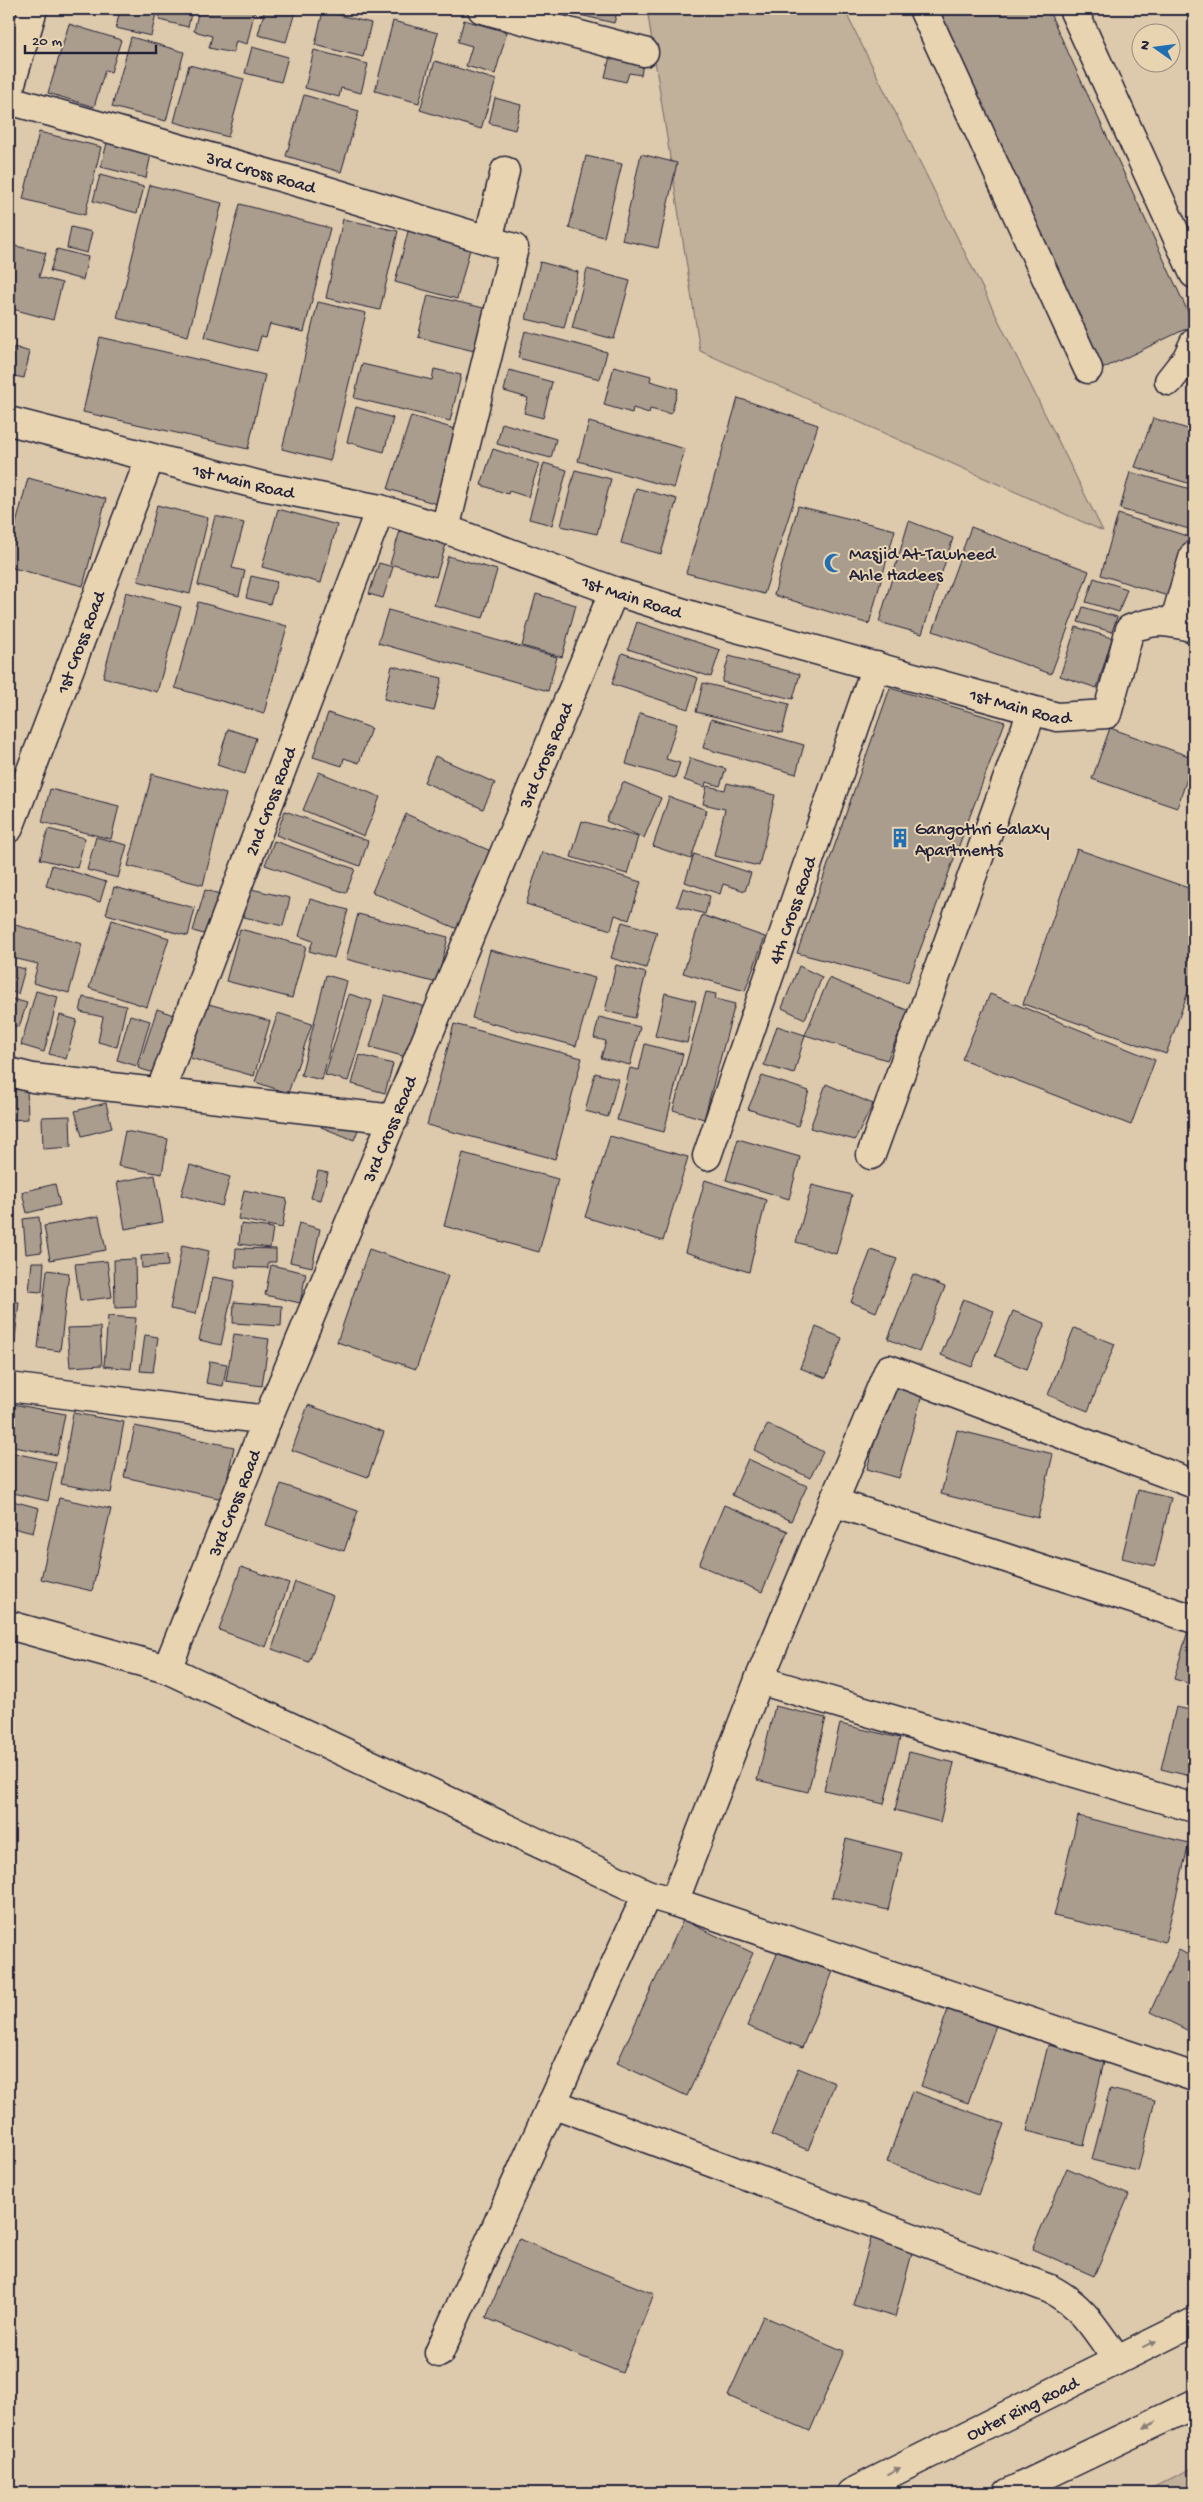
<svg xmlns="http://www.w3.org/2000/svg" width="1203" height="2502" viewBox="0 0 1203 2502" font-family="'Gochi Hand',sans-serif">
  <rect width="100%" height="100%" fill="#ddc9ab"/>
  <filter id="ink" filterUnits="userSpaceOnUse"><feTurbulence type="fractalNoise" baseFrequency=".02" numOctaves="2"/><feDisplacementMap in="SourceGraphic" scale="10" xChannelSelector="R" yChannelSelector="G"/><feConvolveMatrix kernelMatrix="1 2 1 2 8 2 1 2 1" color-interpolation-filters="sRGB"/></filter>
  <g filter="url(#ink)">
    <g fill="#c1b09a" stroke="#72696a">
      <polygon points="647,9 844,9 1103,531 700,351"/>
      <polygon points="1194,2467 1194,2493 1142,2493"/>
    </g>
    <g fill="#ab9d8d" stroke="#22223b">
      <polygon points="120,9 157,9 151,36 116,28"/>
      <polygon points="161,9 192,9 188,27 159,20"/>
      <polygon points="199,9 255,9 247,44 236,41 233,53 209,48 212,36 194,31"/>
      <polygon points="265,9 284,9 295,12 286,42 258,35"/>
      <polygon points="581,9 618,9 614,23 580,15"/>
      <polygon points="934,9 1048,9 1194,325 1102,369"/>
      <polygon points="323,11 371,23 363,57 315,45"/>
      <polygon points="464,20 507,32 495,74 466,66 472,46 458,42"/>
      <polygon points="393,21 438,33 419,103 375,91"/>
      <polygon points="69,24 121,40 111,72 105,70 94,107 48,93"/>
      <polygon points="131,37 184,52 166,121 112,107"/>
      <polygon points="252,47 288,57 281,82 245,73"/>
      <polygon points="314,50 368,64 361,93 341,88 339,97 305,88"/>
      <polygon points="611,52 644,58 641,75 629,73 626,82 605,77"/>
      <polygon points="435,61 496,80 481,129 420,110"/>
      <polygon points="189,65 244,79 228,137 174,122"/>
      <polygon points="304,95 359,111 341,172 286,156"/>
      <polygon points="495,98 521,105 515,130 489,123"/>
      <polygon points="39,132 101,147 85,215 23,199"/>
      <polygon points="107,143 151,154 146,178 101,167"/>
      <polygon points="641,154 677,163 658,248 622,240"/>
      <polygon points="586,156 622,164 604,237 569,228"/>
      <polygon points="100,175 144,187 137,213 93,201"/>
      <polygon points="150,185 222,203 188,336 117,318"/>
      <polygon points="240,204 330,228 304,332 270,324 266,337 261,336 257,351 205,337"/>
      <polygon points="343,219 398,231 380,310 326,298"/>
      <polygon points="71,227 92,232 87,253 67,248"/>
      <polygon points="409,228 471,245 457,299 395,282"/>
      <polygon points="11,245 46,253 39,277 62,283 53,320 9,308 9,256"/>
      <polygon points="57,249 88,257 83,280 50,271"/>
      <polygon points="540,262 578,272 564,328 526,319"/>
      <polygon points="587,269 630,281 614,339 572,328"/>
      <polygon points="428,295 488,309 478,352 418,337"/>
      <polygon points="318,302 366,313 330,461 282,449"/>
      <polygon points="525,331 607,352 600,379 518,358"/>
      <polygon points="100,337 265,375 248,449 83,412"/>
      <polygon points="14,347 30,352 24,378 9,375"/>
      <polygon points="362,364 432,380 434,369 461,375 450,421 354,398"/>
      <polygon points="614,366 651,376 650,381 678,389 671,414 650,409 649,413 633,408 632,413 604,405"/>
      <polygon points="509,370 552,382 543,418 524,413 528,398 504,391"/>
      <polygon points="738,398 818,425 764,594 686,573"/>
      <polygon points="356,407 393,418 384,452 347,442"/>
      <polygon points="411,416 462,431 440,505 388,489"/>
      <polygon points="1153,418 1194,431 1194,485 1135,467"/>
      <polygon points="589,422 685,449 674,488 578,461"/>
      <polygon points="502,423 556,439 551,458 497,444"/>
      <polygon points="493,449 539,464 528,497 509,491 508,494 481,485"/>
      <polygon points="544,463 567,470 552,525 529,519"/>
      <polygon points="575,470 611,479 597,534 561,526"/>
      <polygon points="1130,472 1194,490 1194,509 1189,529 1120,509"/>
      <polygon points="28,478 106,499 83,586 9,567 9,551"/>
      <polygon points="636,488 677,499 661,554 621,543"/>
      <polygon points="157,505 208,518 190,594 138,581"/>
      <polygon points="798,506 895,530 869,624 774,595"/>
      <polygon points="278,509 337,525 321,583 262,567"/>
      <polygon points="1118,514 1193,538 1174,598 1101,575"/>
      <polygon points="215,516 244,523 232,568 245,571 239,596 198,585"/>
      <polygon points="909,521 953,538 922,634 879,622"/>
      <polygon points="402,524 448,538 436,577 390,564"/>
      <polygon points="971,527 1089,571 1051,674 933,631"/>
      <polygon points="448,556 497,570 483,618 434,605"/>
      <polygon points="379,563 393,567 383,598 369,594"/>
      <polygon points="251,576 277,582 270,604 246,598"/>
      <polygon points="1094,578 1127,589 1119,612 1086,602"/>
      <polygon points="126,592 181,607 157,692 103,677"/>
      <polygon points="536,594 576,605 562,657 522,646"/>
      <polygon points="198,602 287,626 264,713 175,688"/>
      <polygon points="1083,607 1117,617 1112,632 1078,622"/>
      <polygon points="388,610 557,657 548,691 378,643"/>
      <polygon points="637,622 720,650 711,677 628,649"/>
      <polygon points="1076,627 1112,638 1097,688 1060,676"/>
      <polygon points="622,653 698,678 688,709 612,684"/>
      <polygon points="729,656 800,674 793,699 722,682"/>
      <polygon points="392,666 442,678 434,711 384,699"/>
      <polygon points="703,683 789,704 782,733 696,712"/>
      <polygon points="890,688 1005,722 908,982 797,953"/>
      <polygon points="328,713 371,728 359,763 344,758 342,766 313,757"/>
      <polygon points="640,713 677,724 666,759 680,763 675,778 626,764"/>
      <polygon points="711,719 804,745 796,774 703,748"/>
      <polygon points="1110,728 1194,758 1177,808 1092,779"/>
      <polygon points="228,729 256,738 245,774 217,765"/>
      <polygon points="435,756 495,783 483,809 424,782"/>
      <polygon points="690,758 726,769 720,786 706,782 705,787 684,780"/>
      <polygon points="319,772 380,797 364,836 303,810"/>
      <polygon points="152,774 226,794 203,885 128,866"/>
      <polygon points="623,782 661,798 644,838 606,821"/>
      <polygon points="727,783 775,795 759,866 714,856 725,809 703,804 707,786 725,790"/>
      <polygon points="50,789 119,806 111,839 42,822"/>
      <polygon points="669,797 707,810 691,859 653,846"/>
      <polygon points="285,811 368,841 360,866 276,835"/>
      <polygon points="406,814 493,852 460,930 372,892"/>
      <polygon points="582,821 638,837 627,874 571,857"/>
      <polygon points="48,829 85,838 77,868 40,859"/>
      <polygon points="96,837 127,845 118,878 87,870"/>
      <polygon points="274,841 355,869 346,893 265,865"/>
      <polygon points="1077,849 1194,890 1194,975 1166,1054 1023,1004"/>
      <polygon points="542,852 641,882 629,920 615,915 611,930 526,904"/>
      <polygon points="694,854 751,873 745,891 723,884 720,894 685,882"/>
      <polygon points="52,865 106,882 100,902 46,886"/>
      <polygon points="114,887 195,908 188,936 106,914"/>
      <polygon points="683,888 710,896 705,914 677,906"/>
      <polygon points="251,889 290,898 283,926 244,917"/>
      <polygon points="205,890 228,896 215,937 193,931"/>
      <polygon points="310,899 348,910 334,958 309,951 313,941 299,936"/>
      <polygon points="358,914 448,937 437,983 346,959"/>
      <polygon points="702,915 765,937 745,991 683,973"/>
      <polygon points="112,920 169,938 147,1007 89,988"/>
      <polygon points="622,922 657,932 646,968 611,958"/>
      <polygon points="12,924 82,944 69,993 33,983 38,964 9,957 9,936"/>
      <polygon points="240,929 306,946 292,998 226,981"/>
      <polygon points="490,950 595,978 576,1046 472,1018"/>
      <polygon points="9,965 25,969 18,994 9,991"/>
      <polygon points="616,965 646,973 635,1018 605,1011"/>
      <polygon points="799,966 822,977 805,1019 782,1008"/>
      <polygon points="326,975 347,981 322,1080 301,1075"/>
      <polygon points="829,978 909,1011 887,1060 805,1035"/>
      <polygon points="36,991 58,997 44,1052 21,1045"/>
      <polygon points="706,992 716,994 715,999 735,1004 704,1119 673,1110"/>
      <polygon points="665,993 696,1001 687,1043 655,1036"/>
      <polygon points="349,994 372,1001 348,1081 325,1075"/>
      <polygon points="990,994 1155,1060 1131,1125 962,1059"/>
      <polygon points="385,995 426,1007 413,1059 370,1047"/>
      <polygon points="83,997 126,1006 117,1047 98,1042 103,1017 80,1012"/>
      <polygon points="9,998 27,1003 19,1027 9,1024"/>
      <polygon points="205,1003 270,1021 254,1076 190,1058"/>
      <polygon points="157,1009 176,1016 157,1074 138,1068"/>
      <polygon points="278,1013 312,1024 288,1093 255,1082"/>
      <polygon points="60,1015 77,1020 66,1059 49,1054"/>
      <polygon points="130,1015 150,1021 137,1066 117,1060"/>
      <polygon points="599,1017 640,1027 630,1065 601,1058 606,1041 594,1038"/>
      <polygon points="454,1024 582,1058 555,1159 427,1125"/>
      <polygon points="777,1026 805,1035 794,1074 764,1065"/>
      <polygon points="645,1044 683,1054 664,1132 617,1120 630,1068 639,1070"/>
      <polygon points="360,1055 393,1064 385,1093 352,1084"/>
      <polygon points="595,1073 618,1079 608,1117 585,1111"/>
      <polygon points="762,1076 809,1091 798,1126 748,1109"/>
      <polygon points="826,1084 873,1104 855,1140 810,1128"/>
      <polygon points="27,1089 28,1119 9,1120 9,1090"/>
      <polygon points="106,1103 112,1128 82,1136 75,1111"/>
      <polygon points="326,1113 360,1125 354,1140 321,1127"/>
      <polygon points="70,1116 71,1147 43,1149 42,1117"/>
      <polygon points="125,1131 168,1139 162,1174 118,1166"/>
      <polygon points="610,1136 688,1157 663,1241 585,1217"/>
      <polygon points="738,1139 800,1157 789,1199 726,1180"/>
      <polygon points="463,1153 558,1179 539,1252 444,1226"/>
      <polygon points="190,1165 230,1177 222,1206 181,1195"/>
      <polygon points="318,1171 328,1173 321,1200 311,1198"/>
      <polygon points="155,1175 163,1222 125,1229 117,1182"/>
      <polygon points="705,1180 766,1200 749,1272 685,1252"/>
      <polygon points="55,1184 60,1205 27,1213 22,1192"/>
      <polygon points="812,1185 852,1195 836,1254 796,1242"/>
      <polygon points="244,1190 287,1199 282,1228 238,1219"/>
      <polygon points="99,1216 106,1250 50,1260 44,1226"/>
      <polygon points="39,1217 42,1252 26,1254 23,1219"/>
      <polygon points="299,1223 320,1229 312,1267 290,1262"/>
      <polygon points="241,1224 273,1228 270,1248 239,1244"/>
      <polygon points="182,1245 209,1251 196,1314 170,1309"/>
      <polygon points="236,1248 276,1249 276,1262 268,1262 268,1268 235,1267"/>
      <polygon points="369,1249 448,1276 416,1369 337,1342"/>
      <polygon points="871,1250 897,1259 876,1312 851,1302"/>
      <polygon points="167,1254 168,1266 142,1268 141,1256"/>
      <polygon points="135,1259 136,1307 115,1308 114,1260"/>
      <polygon points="107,1261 112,1297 80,1301 75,1264"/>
      <polygon points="32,1262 44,1262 42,1292 29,1291"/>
      <polygon points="271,1265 306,1273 300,1303 265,1295"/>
      <polygon points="47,1270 69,1273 60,1351 38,1348"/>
      <polygon points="913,1274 945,1287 919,1352 888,1339"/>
      <polygon points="213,1277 235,1281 221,1345 199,1340"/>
      <polygon points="963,1299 994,1311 972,1367 941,1355"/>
      <polygon points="9,1301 19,1302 13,1356 9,1355"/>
      <polygon points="234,1302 282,1306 281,1326 233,1323"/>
      <polygon points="1013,1311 1045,1323 1027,1369 995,1356"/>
      <polygon points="108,1316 136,1318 131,1369 104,1366"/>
      <polygon points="100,1327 102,1365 70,1367 67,1328"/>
      <polygon points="816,1327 842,1338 826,1378 800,1368"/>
      <polygon points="1074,1328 1115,1344 1088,1411 1048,1395"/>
      <polygon points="234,1334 269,1339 262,1386 226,1381"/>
      <polygon points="145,1335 158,1337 153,1372 140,1371"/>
      <polygon points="210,1361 227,1364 223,1386 206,1383"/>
      <polygon points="890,1386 922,1395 899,1478 867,1469"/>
      <polygon points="13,1404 65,1414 57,1455 9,1446 9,1424"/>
      <polygon points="308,1405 384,1432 368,1477 292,1450"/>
      <polygon points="73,1413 124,1422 111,1493 61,1484"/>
      <polygon points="768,1424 823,1452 810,1478 754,1450"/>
      <polygon points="135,1426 234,1447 223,1499 124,1477"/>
      <polygon points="957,1430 1053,1454 1038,1518 941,1494"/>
      <polygon points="9,1452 56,1462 48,1501 9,1492"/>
      <polygon points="748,1459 807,1486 791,1521 732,1495"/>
      <polygon points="281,1484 358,1511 344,1551 266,1525"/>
      <polygon points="1138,1490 1171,1498 1155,1566 1122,1558"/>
      <polygon points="59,1498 111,1509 92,1591 41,1579"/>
      <polygon points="9,1500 39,1508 33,1533 9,1527"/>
      <polygon points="724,1505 788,1531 762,1592 699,1565"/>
      <polygon points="241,1567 289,1583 266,1647 219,1630"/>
      <polygon points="295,1582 333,1596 309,1662 272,1649"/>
      <polygon points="1189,1627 1194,1629 1194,1685 1174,1679"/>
      <polygon points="775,1706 826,1718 808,1792 757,1780"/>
      <polygon points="1176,1707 1194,1711 1194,1777 1161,1769"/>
      <polygon points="840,1724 900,1738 884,1804 824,1790"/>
      <polygon points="909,1752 954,1763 940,1822 895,1810"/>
      <polygon points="1078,1816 1189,1843 1165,1942 1054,1916"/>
      <polygon points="846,1839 902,1853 888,1910 832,1897"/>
      <polygon points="683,1920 753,1953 687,2096 617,2063"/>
      <polygon points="780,1947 834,1969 802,2048 747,2026"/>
      <polygon points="1179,1950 1194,1958 1194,2025 1191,2032 1150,2012"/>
      <polygon points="951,2001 999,2017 968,2103 921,2086"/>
      <polygon points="1048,2045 1105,2058 1084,2145 1027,2131"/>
      <polygon points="798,2068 835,2083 808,2150 771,2135"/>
      <polygon points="1110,2089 1155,2100 1138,2171 1092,2160"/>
      <polygon points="912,2091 1004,2124 978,2195 887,2162"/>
      <polygon points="1067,2168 1129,2195 1094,2276 1032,2249"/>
      <polygon points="873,2231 915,2242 895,2317 853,2305"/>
      <polygon points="519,2239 654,2294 622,2373 486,2318"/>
      <polygon points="763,2316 844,2351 810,2431 728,2396"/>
    </g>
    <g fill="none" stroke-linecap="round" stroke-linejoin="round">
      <defs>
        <g id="minor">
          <polyline points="482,9 644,52"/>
          <polyline points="923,9 1088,369"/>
          <polyline points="1073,9 1194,274"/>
          <polyline points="9,90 33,9"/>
          <path id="s1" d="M9,100l306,87 199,61 -69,281"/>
          <polyline points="488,240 505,171"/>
          <polyline points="1169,381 1187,358 1194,343"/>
          <path id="s2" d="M9,421l254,65 117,23 65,20 169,62 83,26 360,100 50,-3 23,-85c26,-10 37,-8 64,-1"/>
          <polyline points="1174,623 1194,555"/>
          <path id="s3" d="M9,828l141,-370"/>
          <polyline points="9,1072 33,1078 394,1119"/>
          <path id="s4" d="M160,1092l220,-583"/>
          <polyline points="871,1155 1032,711"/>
          <path id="s5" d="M707,1156l169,-490"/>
          <polyline points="9,1387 267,1420"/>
          <polyline points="833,1502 1194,1619"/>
          <polyline points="9,1625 167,1669 647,1894"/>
          <path id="s6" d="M167,1669l100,-249 347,-829"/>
          <polyline points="759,1680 1194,1808"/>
          <polyline points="674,1902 1194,2077"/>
          <path d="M552,2103l498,186c33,17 46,41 67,71"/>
          <polyline points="439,2353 647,1894 674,1902 759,1680 889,1369 1194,1484"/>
        </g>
        <g id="highway">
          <path id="s7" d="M851,2493l343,-171"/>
          <polyline points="1008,2493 1194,2404"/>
        </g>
      </defs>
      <use href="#minor" stroke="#22223b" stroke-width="31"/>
      <use href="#highway" stroke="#22223b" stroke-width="31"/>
      <use href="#minor" stroke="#e9d4b2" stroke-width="28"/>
      <use href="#highway" stroke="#e9d4b2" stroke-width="28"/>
    </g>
    <defs><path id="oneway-solid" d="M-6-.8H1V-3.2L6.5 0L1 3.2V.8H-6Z" transform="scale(1.25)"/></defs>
    <g fill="#867b76">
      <use href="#oneway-solid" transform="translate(1149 2344) rotate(-26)"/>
      <use href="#oneway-solid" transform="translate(1150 2425) rotate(154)"/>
      <use href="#oneway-solid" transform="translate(894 2471) rotate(-27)"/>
    </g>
  </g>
  <defs>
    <symbol id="mosque-bare" viewBox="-9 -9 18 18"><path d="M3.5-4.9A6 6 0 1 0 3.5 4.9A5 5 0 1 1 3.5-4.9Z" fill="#1f6fb2" stroke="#e9d4b2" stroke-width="2.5" paint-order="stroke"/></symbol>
    <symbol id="building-bare" viewBox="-9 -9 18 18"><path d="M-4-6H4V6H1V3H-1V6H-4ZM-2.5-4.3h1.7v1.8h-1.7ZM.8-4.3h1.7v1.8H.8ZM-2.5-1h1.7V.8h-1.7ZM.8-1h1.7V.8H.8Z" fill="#1f6fb2" stroke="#e9d4b2" stroke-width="2.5" paint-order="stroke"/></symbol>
  </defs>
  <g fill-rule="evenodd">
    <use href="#mosque-bare" x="820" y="549" width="28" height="28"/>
    <use href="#building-bare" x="886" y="824" width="28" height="28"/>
  </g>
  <g text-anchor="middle" stroke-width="4" stroke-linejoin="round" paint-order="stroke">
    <g font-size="18" fill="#22223b" stroke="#e9d4b2">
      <text dy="6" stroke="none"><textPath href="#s1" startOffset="262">3rd Cross Road</textPath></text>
      <text dy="6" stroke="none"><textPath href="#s2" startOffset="242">1st Main Road</textPath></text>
      <text dy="6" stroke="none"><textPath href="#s2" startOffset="648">1st Main Road</textPath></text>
      <text dy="6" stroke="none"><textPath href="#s3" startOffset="199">1st Cross Road</textPath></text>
      <text dy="6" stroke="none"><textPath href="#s2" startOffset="1052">1st Main Road</textPath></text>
      <text dy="6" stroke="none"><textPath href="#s6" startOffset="989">3rd Cross Road</textPath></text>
      <text dy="6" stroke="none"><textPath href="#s4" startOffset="311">2nd Cross Road</textPath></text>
      <text dy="6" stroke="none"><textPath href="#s5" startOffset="260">4th Cross Road</textPath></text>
      <text dy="6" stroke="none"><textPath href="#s6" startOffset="584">3rd Cross Road</textPath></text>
      <text dy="6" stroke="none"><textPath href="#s6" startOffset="179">3rd Cross Road</textPath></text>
      <text dy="6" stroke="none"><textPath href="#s7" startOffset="191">Outer Ring Road</textPath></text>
    </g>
    <g font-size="18" fill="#22223b" stroke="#e9d4b2" text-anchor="start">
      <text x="849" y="559">Masjid At-Tawheed<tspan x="849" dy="21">Ahle Hadees</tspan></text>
      <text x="915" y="834">Gangothri Galaxy<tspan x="915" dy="21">Apartments</tspan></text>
    </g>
  </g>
  <rect width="1203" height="2502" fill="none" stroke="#e9d4b2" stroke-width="30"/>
  <rect x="15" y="15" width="1173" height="2472" fill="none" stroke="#22223b" stroke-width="2" filter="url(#ink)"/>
  <g transform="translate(1156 48) rotate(284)"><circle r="24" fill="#e9d4b2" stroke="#998d82"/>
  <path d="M0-4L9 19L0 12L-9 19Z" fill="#1f6fb2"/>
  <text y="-8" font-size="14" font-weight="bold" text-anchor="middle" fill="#22223b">N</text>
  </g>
  <path d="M25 45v8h131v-8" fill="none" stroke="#22223b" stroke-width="2.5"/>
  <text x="32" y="45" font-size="15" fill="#22223b" stroke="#e9d4b2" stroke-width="4" paint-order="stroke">20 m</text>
</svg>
